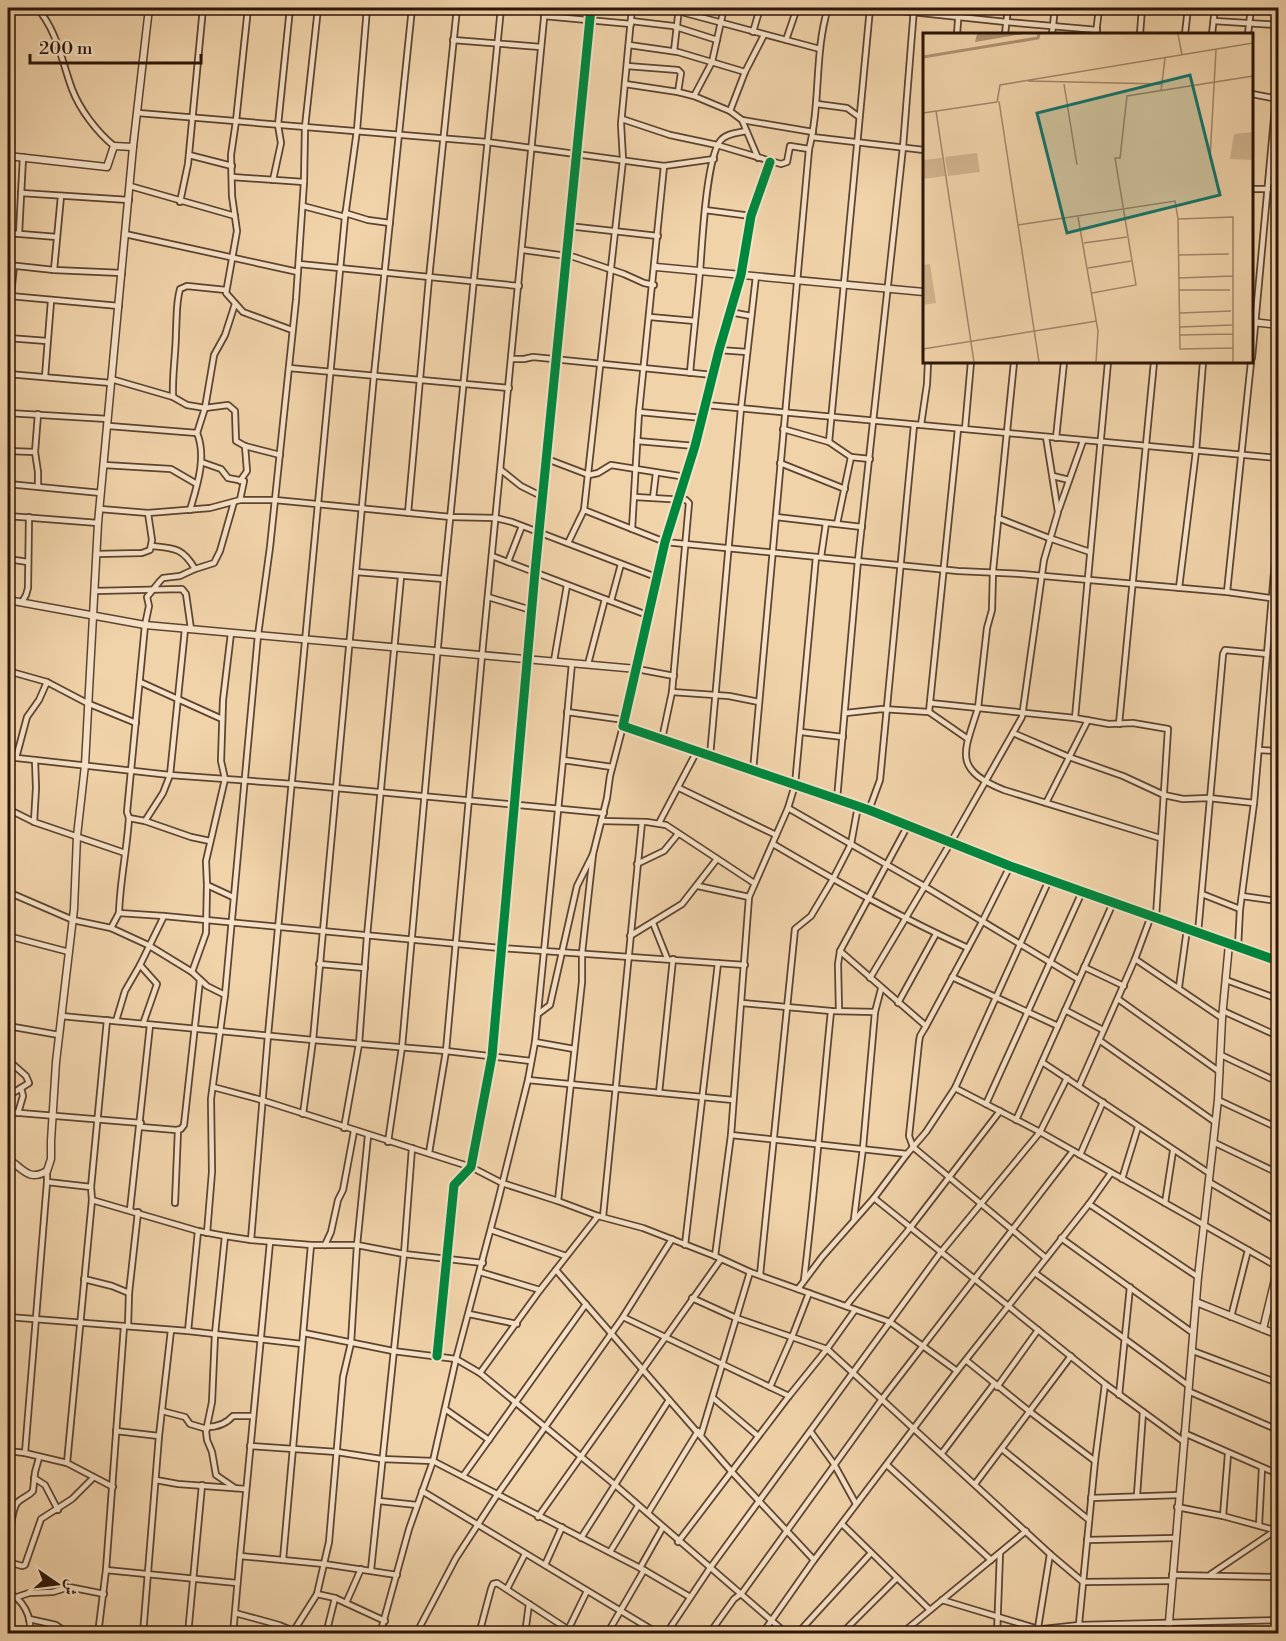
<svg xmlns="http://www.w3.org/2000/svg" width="1286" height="1641" viewBox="0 0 1286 1641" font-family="'Libre Bodoni',Amiri,serif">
  <rect width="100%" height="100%" fill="#f1d3aa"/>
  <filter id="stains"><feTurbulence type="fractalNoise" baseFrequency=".00333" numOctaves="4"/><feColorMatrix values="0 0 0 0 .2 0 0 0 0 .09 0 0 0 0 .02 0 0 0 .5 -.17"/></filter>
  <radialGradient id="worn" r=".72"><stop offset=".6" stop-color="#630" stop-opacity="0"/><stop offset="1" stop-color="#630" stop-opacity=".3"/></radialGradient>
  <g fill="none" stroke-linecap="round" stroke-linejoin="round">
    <defs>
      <g id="minor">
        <path d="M37,8c20,22 25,54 35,81 8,21 25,43 42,57"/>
        <polyline points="248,8 236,121 231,155 232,196 237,231 226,293 243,312 292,330"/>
        <polyline points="437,8 457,10"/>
        <polyline points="678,8 685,13 820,49"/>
        <polyline points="874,8 1006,22 1097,30"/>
        <polyline points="544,16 631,24"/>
        <polyline points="631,21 673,26 717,40"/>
        <polyline points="1214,21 1278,25"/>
        <polyline points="753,32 760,8"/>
        <polyline points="957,34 959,8"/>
        <polyline points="1005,34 1008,8"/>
        <polyline points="1052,34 1055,8"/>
        <polyline points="1096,34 1099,8"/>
        <polyline points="1140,34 1142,8"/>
        <polyline points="1185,34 1188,8"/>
        <polyline points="1212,34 1215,8"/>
        <polyline points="1248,34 1251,8"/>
        <polyline points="453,40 541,47"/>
        <polyline points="786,40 797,8"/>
        <polyline points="629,45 678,52 745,72"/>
        <polyline points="674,51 679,8"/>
        <polyline points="627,66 678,70 681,73 678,92"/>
        <polyline points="625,84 678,92 694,96 730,111 742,120 813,132"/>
        <polyline points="1252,94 1278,99"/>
        <polyline points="694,96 712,62 724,8"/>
        <polyline points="817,104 847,108 858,116"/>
        <polyline points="730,111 745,72 764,35"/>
        <polyline points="138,113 487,142 664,166 714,159"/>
        <polyline points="622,119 670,135 717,145 781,164 787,162 790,146 809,149"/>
        <polyline points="742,120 758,158"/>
        <polyline points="812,137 924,150"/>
        <polyline points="189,155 232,166"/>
        <polyline points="232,177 304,182"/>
        <polyline points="273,180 281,143 278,125 290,8"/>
        <polyline points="1269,182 1278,183"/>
        <polyline points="130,186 235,216"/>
        <polyline points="1252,189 1268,189"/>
        <polyline points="21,193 129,200"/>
        <polyline points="180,202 188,164 203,8"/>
        <polyline points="303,206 345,217"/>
        <polyline points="705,210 751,216"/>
        <polyline points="345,213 368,220 390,223"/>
        <polyline points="568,226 658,236"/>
        <polyline points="8,233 57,237"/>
        <polyline points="19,234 23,157"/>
        <polyline points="125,234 298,272"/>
        <polyline points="523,250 574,257 624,274 644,283 654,285"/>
        <polyline points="299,264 519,286"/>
        <polyline points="8,265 54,270 122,273"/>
        <polyline points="54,270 61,196"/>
        <polyline points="10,296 119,306"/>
        <polyline points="730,312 751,316"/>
        <polyline points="650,317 695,321"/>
        <polyline points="8,323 14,266"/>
        <polyline points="8,338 47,341"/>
        <polyline points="719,350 747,352"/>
        <polyline points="1252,358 1278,75"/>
        <polyline points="512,359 524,359 533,357 713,375"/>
        <polyline points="1014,362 993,571 992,610 987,628 978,708 1075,718 1109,724 1133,723 1168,729 1156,917"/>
        <polyline points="289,368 509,388"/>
        <path d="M690,373c3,-34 7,-68 10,-102 2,-24 6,-115 21,-131 6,-7 17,-7 25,-9"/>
        <polyline points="8,374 111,383"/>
        <polyline points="45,377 51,301"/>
        <polyline points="111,379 173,397 187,405 205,408 228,405 235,411 236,441 245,446 280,455"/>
        <path d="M173,397c-1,-23 3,-44 3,-66 1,-15 0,-28 4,-42l7,-3 39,4"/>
        <polyline points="706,405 1278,458"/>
        <polyline points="639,412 703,418"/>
        <polyline points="8,413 108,419"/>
        <polyline points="38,414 35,452 38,472 38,486"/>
        <polyline points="921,425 927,384 928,362"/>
        <polyline points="109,426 197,433 205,408 214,355 225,335 235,304"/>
        <polyline points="783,429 829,442 851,457 870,459"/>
        <polyline points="965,429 971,362"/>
        <polyline points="1056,438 1064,362"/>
        <polyline points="637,441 695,446"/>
        <polyline points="829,442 870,8"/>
        <polyline points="8,451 35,452"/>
        <polyline points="547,459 589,475 598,473 611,465 686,477"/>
        <polyline points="201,462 221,469 228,478 244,481 240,500"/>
        <polyline points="780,463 845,489"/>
        <polyline points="104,465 171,469 195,483"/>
        <polyline points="501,470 521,486 543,497"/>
        <polyline points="1053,476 1069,480"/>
        <polyline points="240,481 247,471 245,446"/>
        <polyline points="8,484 101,493"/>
        <polyline points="635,497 686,500 689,503 672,692 662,739"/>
        <polyline points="653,498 656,473"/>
        <polyline points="100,509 148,513 210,508 240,500 275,500 451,517 496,518 512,522 656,577"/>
        <polyline points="1059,509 1083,441"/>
        <path d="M190,510c7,-24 17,-53 7,-77"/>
        <polyline points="584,510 623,160 621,124 632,8"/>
        <polyline points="408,513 429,278 457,8"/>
        <polyline points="8,516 98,523"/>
        <polyline points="776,517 862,527"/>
        <polyline points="998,518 1049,538 1090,552"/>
        <polyline points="837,524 851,457"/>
        <polyline points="632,529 639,412 664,166"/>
        <polyline points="568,543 584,510 665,542 958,571 1021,574 1227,592 1278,599"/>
        <path d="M152,546c22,2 31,2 43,23"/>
        <polyline points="96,554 142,553 150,550 152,540 148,513"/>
        <polyline points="492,556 647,615"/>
        <polyline points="821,557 826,523"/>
        <polyline points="8,559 28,562"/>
        <polyline points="508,562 522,526"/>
        <polyline points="356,572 444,579"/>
        <polyline points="1179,588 1196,451 1203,362"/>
        <polyline points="94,591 182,589 186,594 191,629"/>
        <polyline points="1227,592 1251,362"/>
        <polyline points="488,597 531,610"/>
        <polyline points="611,601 621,564"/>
        <polyline points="22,602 26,595 28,588 29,517"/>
        <polyline points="231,633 223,700 221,761 225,779 206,861 207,885 233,897"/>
        <polyline points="554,661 567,585"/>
        <polyline points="588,664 605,599"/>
        <polyline points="8,671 47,682 87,703 136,723"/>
        <polyline points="674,676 637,669 665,542 695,446 719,350 741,275 751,216 770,162"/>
        <polyline points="140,682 222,719"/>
        <polyline points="672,692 729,696 759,702"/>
        <path d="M930,703l48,5c-14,45 -26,61 26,82l156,48"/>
        <polyline points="567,712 625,720"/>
        <polyline points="929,712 958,429"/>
        <polyline points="846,713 882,709 929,712 968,739"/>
        <polyline points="1075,718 1108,362"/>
        <polyline points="1119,724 1154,362"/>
        <polyline points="801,732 843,737"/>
        <polyline points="1013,733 1069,757 1123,776 1164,795 1183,799 1209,798 1254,803"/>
        <polyline points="1259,750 1278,751"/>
        <polyline points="710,756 741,408 756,276"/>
        <polyline points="8,757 170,775 293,784 604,813"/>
        <polyline points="16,758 27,717 39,700 47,682"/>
        <polyline points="563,760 572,663"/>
        <path d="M753,771l56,-622c12,-46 5,-96 19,-141"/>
        <polyline points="679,788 776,835"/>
        <polyline points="837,799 858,560 903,147 914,8"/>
        <polyline points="1046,803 1088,720"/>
        <polyline points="788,808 924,886 1078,979"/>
        <polyline points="8,809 34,822 125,853"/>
        <polyline points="869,810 880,780 914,425"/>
        <polyline points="129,818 127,812 145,625 149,606 147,597 160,581 163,578 180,576 195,569 214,563 220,551 234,502"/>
        <polyline points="145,821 191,837 210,841"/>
        <polyline points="601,821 647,822 666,825 754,883"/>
        <polyline points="34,822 36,788 35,760"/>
        <polyline points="659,823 697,751"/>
        <path d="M773,844c63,37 128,74 195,104"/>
        <polyline points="637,864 664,851 678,834"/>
        <polyline points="698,886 749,897"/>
        <polyline points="8,892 73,920 111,928 148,945 192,972 207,986 225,995"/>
        <polyline points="1202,894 1240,909"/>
        <polyline points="1242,896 1278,901"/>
        <path d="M119,913c1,-32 8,-63 10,-95l16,3 18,-28 7,-18 15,-146"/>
        <polyline points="653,923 667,958"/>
        <polyline points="111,928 119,913 164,916 500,948 745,965"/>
        <polyline points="1198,933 1223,654 1225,650 1267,654"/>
        <polyline points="8,936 69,952"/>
        <polyline points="630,936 682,904 717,859"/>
        <polyline points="1229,944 1278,961"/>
        <polyline points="1238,947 1240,909 1254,803 1278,527"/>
        <polyline points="840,951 926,1026 920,1036 919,1042 909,1136 913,1147 1046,1258"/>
        <polyline points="1135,959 1222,1018"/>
        <polyline points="1274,959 1278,946"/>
        <polyline points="319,964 365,968"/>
        <polyline points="140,965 157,984 143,1024"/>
        <polyline points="1084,967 1124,986"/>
        <polyline points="192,972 206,933 207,885"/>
        <polyline points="952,977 1058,1026"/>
        <polyline points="870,978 951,842 1022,717 1044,560 1058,512 1046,437"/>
        <polyline points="1226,980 1278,999"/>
        <polyline points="1179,987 1187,929"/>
        <polyline points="1118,999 1220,1072"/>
        <polyline points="742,1003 831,1011 875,1012 881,989"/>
        <polyline points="898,1003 936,934"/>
        <polyline points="1065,1010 1103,1030"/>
        <polyline points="839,1011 838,964 840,951 908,825"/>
        <polyline points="1223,1011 1278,1036"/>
        <polyline points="538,1014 550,1005 577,886 593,854 607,798 610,776 623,726"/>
        <polyline points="61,1016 313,1040 446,1051 531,1061"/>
        <polyline points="116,1021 125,991 140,965 164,916"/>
        <polyline points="8,1026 59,1035"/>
        <polyline points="926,1026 982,922 1010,866"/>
        <polyline points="1099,1040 1215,1122"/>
        <polyline points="535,1042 574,1049"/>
        <polyline points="1221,1055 1278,1082"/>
        <polyline points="8,1060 26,1076 29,1083 8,1096"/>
        <polyline points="1042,1062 1209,1173"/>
        <polyline points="528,1080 733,1100"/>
        <polyline points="1079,1086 1135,959 1151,916"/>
        <polyline points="213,1087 258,1099 471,1167 502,1183 558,1201 598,1216 643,1228 715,1256 750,1272 890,1322 957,1371"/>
        <polyline points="955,1088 1040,1132 1278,1267"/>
        <polyline points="659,1093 673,959"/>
        <polyline points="1218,1100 1278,1128"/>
        <polyline points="986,1104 1082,892"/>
        <polyline points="8,1112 141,1123"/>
        <polyline points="18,1113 23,1096 21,1088"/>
        <polyline points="303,1114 313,1040 374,375 412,8"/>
        <polyline points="1016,1120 1113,903"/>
        <polyline points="141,1127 176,1130 181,1129 184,1125 200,980"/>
        <polyline points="344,1128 359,1044 367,936 401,577"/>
        <polyline points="731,1135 907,1154"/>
        <polyline points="368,1136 357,1245 351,1343 343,1377 329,1542 317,1594 335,1598 385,1621"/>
        <polyline points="388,1142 402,1047 444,579 501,8"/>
        <polyline points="1213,1142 1278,1173"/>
        <polyline points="429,1153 446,1051 482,655 545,8"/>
        <polyline points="1080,1155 1103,1102"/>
        <polyline points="47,1171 47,1182 91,1187 92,1200 198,1231 225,1236 251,1240 311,1245 357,1245 404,1254 483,1263"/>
        <polyline points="8,1176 12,1161"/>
        <polyline points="1122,1179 1138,1127"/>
        <polyline points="1209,1182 1278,1222"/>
        <polyline points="91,1187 107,1020"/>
        <polyline points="874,1198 1105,1384 1183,1441"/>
        <polyline points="558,1201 582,982 582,953 593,854"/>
        <polyline points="175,1203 178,1130"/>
        <polyline points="1165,1203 1173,1151"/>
        <polyline points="1089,1204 1198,1277"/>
        <polyline points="130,1210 150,1025"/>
        <polyline points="603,1217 642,822"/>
        <polyline points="854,1219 863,1148 875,1012"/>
        <polyline points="491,1230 566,1256"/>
        <polyline points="207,1233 212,1172 211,1099 225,995 258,635 270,547 296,300 304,182 305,127 318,8"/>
        <polyline points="225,1236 215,1334 212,1402 206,1431 207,1440 212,1452 216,1475 235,1488"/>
        <polyline points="1061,1238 1193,1333"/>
        <polyline points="251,1240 268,1035 345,217 357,130 367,8"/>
        <polyline points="270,1242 240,1556 324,1564 397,1575"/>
        <polyline points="325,1245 331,1232 338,1200 343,1190 354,1131"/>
        <polyline points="685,1245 718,963"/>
        <polyline points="715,1256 731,1135 749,897 788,808 795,785 816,557"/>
        <polyline points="556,1270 731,1471 814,1560"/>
        <polyline points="480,1272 540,1290"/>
        <polyline points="1035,1273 1189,1386"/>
        <polyline points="760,1275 795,929 811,916 833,879 851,844 858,806"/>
        <polyline points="84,1279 112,1286 129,1293"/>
        <path d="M804,1280c11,-90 18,-180 27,-269"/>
        <polyline points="798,1289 822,1257 874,1198 907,1154 926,1132 955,1088 1049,880"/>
        <polyline points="692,1298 736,1318 827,1349 1050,1554 1083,1582 1171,1581"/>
        <polyline points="1269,1305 1278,1307"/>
        <polyline points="846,1306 910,1228 1000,1111"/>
        <polyline points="469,1314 517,1324"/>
        <polyline points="8,1317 188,1331 302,1344"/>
        <polyline points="623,1317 789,1396"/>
        <polyline points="1231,1317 1248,1250"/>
        <polyline points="128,1326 129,1293 138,1212"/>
        <polyline points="188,1331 198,1231"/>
        <polyline points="304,1333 393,1351 456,1359 480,1373 614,1484 787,1634"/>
        <polyline points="1193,1351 1278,1383"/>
        <polyline points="437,1356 454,1185 471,1167 492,1056 535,572 591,8"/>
        <polyline points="967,1361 1029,1411 1095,1461"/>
        <polyline points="480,1373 540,1290 598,1216"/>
        <polyline points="770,1387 792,1337 809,1293"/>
        <polyline points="997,1387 1038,1330"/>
        <polyline points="1188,1391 1278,1430"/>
        <polyline points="1119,1395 1130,1287"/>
        <polyline points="713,1398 758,1436"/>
        <polyline points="445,1409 489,1440"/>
        <polyline points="162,1411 185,1417 190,1424 207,1429"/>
        <path d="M207,1427c11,0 19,-3 26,-11h19"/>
        <polyline points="116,1431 159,1436"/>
        <polyline points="811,1432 834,1464 856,1504"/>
        <polyline points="1184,1433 1278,1474"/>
        <polyline points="701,1435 750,1272"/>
        <polyline points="250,1446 337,1452 381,1459 433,1461 644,1570 690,1597"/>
        <polyline points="1002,1449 1089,1520"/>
        <polyline points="8,1451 25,1453 47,1182"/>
        <polyline points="25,1453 67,1463 113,1487"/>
        <polyline points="942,1453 994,1384"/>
        <polyline points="67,1463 92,1200"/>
        <polyline points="887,1465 991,1560"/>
        <polyline points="463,1476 586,1304"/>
        <polyline points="34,1478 45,1485 58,1510"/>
        <polyline points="156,1480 178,1484 246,1489"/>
        <polyline points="975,1484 1071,1356"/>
        <polyline points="422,1491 659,1634"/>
        <polyline points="1137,1495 1143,1412"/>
        <polyline points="1091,1498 1179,1495"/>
        <polyline points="379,1501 417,1505"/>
        <polyline points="1177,1507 1223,1516 1278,1531"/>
        <polyline points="648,1513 698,1431"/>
        <polyline points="1223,1516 1228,1454"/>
        <polyline points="538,1517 721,1259"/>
        <polyline points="842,1524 930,1610"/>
        <polyline points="1259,1525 1262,1468"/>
        <polyline points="581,1538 669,1400"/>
        <polyline points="1087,1540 1175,1538"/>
        <polyline points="678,1542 789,1396 827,1349 855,1310"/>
        <polyline points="610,1552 638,1506"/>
        <polyline points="283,1560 311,1245"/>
        <path d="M8,1561c0,-12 3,-50 9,-58 4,-5 11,-6 16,-12l2,-19 4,-14"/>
        <polyline points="8,1562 22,1566 25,1565 41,1519 72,1499 93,1478"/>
        <polyline points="545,1565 562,1527"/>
        <polyline points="640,1568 663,1527"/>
        <polyline points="106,1570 237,1583"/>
        <polyline points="371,1570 404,1254 412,1148"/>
        <polyline points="1211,1574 1276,1530"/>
        <polyline points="1172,1575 1278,1577"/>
        <polyline points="507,1589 525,1554"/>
        <path d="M8,1593c15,6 24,23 22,41"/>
        <polyline points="17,1597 29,1593 53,1592 69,1587 104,1594"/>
        <polyline points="942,1600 1055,1634"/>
        <polyline points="346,1603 361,1569"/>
        <polyline points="235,1613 279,1625 301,1634"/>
        <polyline points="29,1619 56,1625 69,1634"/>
        <polyline points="1038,1628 1050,1554"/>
        <polyline points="1043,1629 1079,1625 1278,1620"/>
        <polyline points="293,1632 317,1594"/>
        <polyline points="98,1634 106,1570 124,1326"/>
        <polyline points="143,1634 159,1436 171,1330"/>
        <polyline points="188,1634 202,1485"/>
        <polyline points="233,1634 240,1556"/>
        <polyline points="326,1634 335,1598"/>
        <polyline points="380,1634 409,1529 433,1461 456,1359 497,1205 528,1080 535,1042 563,760 612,767"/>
        <polyline points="416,1634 456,1558 497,1495 623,1317 672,1239"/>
        <polyline points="479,1634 491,1589 493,1584 497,1583 575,1634"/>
        <polyline points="525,1634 529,1604"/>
        <polyline points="566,1634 587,1591"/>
        <polyline points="607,1634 644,1570"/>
        <polyline points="666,1634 710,1568 941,1252 1040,1132 1067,1078"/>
        <polyline points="709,1634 734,1599 742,1593 882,1399 1073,1151"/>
        <polyline points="762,1634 814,1560 957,1371 1089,1204 1111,1173"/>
        <polyline points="797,1634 871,1553"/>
        <polyline points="841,1634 897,1578"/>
        <polyline points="901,1634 1026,1531"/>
        <polyline points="997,1634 1000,1553"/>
        <polyline points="1078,1634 1095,1461 1105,1384"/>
        <polyline points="1277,1634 1278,1626"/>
      </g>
      <g id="tertiary">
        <polyline points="8,156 107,167 114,146 133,147"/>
        <polyline points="656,267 924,292"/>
        <polyline points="1252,322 1278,325"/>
        <polyline points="8,600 145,625 637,669 623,726 869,810 1010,866 1229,944 1222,1018 1218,1100 1198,1277 1168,1634"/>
        <path d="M8,1159c15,9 20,23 39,12l4,-12v-18l5,-79 18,-153 3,-73 8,-71 13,-242 35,-376 16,-139"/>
        <polyline points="1196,1302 1278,1335"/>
        <polyline points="1263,1329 1278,1267"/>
        <polyline points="382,1629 400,1634"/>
      </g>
    </defs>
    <use href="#minor" stroke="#5d4430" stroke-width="8"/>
    <use href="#tertiary" stroke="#5d4430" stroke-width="9"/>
    <use href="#minor" stroke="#f6e2c8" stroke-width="4.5"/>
    <use href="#tertiary" stroke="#f6e2c8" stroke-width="6"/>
    <defs>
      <g id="cycleway">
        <polyline points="770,162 751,216 741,275 719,350 695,446 665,542 623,726 869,810 1010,866 1278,961"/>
        <polyline points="437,1356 454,1185 471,1167 492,1056 535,572 591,8"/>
      </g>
    </defs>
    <use href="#cycleway" stroke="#f6e2c8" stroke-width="13"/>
    <use href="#cycleway" stroke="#00873e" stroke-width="9"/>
  </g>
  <g transform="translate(923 33)">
    <rect width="330" height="330" fill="#f1d3aa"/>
    <path d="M330,99v28l-23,-1 4,-25zM54,120l3,19 -32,4 -3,-19zM19,125l3,18 -22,3v-19zM7,231l6,39 -13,2v-40z" fill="#d0b38e"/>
    <path d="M54,1h46l-48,8z" fill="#ae9273"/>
    <path fill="none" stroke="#ae9273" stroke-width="3" d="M0,24l115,-19 1,-4"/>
    <path fill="none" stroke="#a28769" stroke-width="1.5" d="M255,1l4,21M105,48l134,3M141,51l13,81M238,58l4,-33M76,68l40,261M74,69l3,-17 253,-42M13,78l38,251M0,80l74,-11M287,126l6,-109M155,184l20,114 -2,31M255,186l2,130 53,-1M95,192l157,-24 3,18 55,-2v145M161,210l43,-6M255,222l51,-1M165,235l43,-7M256,245l54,-2M256,257h51M169,260l44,-8 -21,-127h5l7,-62 126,-20M257,280l51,-2M257,294l52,-2M257,302l53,-1M0,316l174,-28"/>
    <path fill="#0f766e" fill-opacity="0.15" stroke="#0f766e" stroke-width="3" d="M267,42l30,120 -153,38 -30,-120z"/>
    <rect width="330" height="330" fill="none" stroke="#2c1508" stroke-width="3"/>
  </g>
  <rect width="1286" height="1641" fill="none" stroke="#f1d3aa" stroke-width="30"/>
  <rect x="9" y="9" width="1268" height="1623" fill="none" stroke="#2c1508" stroke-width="3"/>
  <rect x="15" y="15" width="1256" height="1611" fill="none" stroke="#2c1508" stroke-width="1.5"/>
  <g transform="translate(57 1584) rotate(104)" stroke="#f6e2c8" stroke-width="4.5" paint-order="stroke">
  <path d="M0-4.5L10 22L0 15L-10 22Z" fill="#2c1508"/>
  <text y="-9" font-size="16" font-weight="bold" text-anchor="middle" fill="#2c1508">ش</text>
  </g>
  <path d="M30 54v9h171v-9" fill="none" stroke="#2c1508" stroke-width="3"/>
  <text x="39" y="54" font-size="18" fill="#2c1508" stroke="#f6e2c8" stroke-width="4.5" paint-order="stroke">200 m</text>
  <rect width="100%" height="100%" filter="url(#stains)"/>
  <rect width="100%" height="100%" fill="url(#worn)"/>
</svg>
